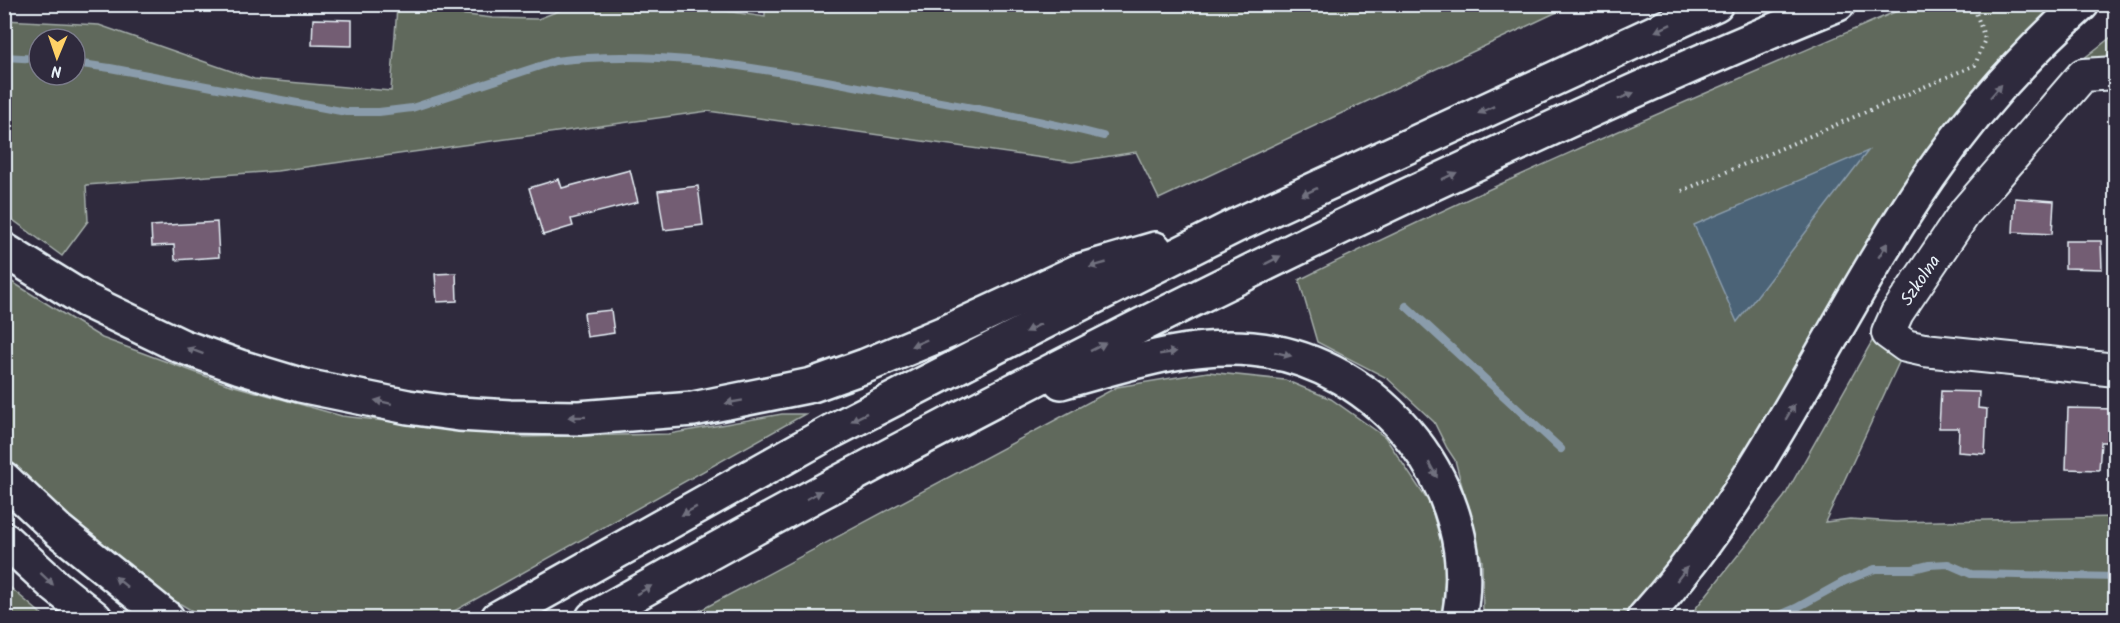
<svg xmlns="http://www.w3.org/2000/svg" width="2120" height="623" viewBox="0 0 2120 623" font-family="Kalam,sans-serif">
  <rect width="100%" height="100%" fill="#2f2a3d"/>
  <filter id="ink" filterUnits="userSpaceOnUse"><feTurbulence type="fractalNoise" baseFrequency=".0167" numOctaves="2"/><feDisplacementMap in="SourceGraphic" scale="12" xChannelSelector="R" yChannelSelector="G"/><feConvolveMatrix kernelMatrix="1 2 1 2 8 2 1 2 1" color-interpolation-filters="sRGB"/></filter>
  <g filter="url(#ink)">
    <g fill="#61695c" stroke="#a4adaa" stroke-width="1.5" fill-rule="evenodd">
      <path d="M576,4l110,1 79,12v-13l807,1 -413,194 -23,-47 -64,10 -364,-51 -431,60 -191,14 2,36 -26,35 -57,-42v-194l94,5 155,54 137,12 6,-84 96,11 45,1zM39,39h36v36h-36z"/>
      <path d="M1911,5h143l-64,70 -111,149 -157,268 -60,83 -39,43h-140l-1,-57 -27,-101 -8,-12 -13,-26 -47,-44 -70,-36 -18,-62c200,-100 407,-187 612,-275z"/>
      <polygon points="2115,34 2115,62 2078,63"/>
      <polygon points="4,277 102,338 227,384 342,416 523,437 669,434 782,414 805,414 442,618 204,618 167,596 16,473 5,460"/>
      <polygon points="1875,336 1901,358 1825,522 1850,519 1896,522 2115,517 2115,618 1688,618 1784,497"/>
      <polygon points="1208,372 1285,380 1331,399 1385,437 1430,504 1446,558 1442,618 686,618 1117,387"/>
      <polygon points="5,583 46,618 5,618"/>
    </g>
    <polygon fill="#4c6377" stroke="#8a9cab" stroke-width="1.5" points="1868,151 1737,322 1694,225"/>
    <g fill="none" stroke-linecap="round" stroke-linejoin="round">
      <g stroke="#8a9cab" stroke-width="8">
        <polyline points="4,57 39,59"/>
        <path d="M75,63l35,5 236,44h33l33,-4 143,-47c108,-14 219,10 325,30 75,14 149,26 223,45"/>
        <polyline points="1406,306 1561,449"/>
        <polyline points="1773,618 1796,608 1845,581 1875,569 1913,569 1929,565 1948,564 1971,574 2116,577"/>
      </g>
    </g>
    <g fill="#735d73" stroke="#e8f1f8" stroke-width="1.5">
      <polygon points="313,19 352,20 352,46 312,45"/>
      <polygon points="630,170 638,202 571,219 573,226 543,235 529,188 559,179 562,188"/>
      <polygon points="698,186 703,225 664,230 658,191"/>
      <polygon points="2015,198 2054,201 2052,234 2013,232"/>
      <polygon points="217,222 219,257 175,260 174,245 152,246 151,226"/>
      <polygon points="2065,241 2101,241 2102,269 2065,268"/>
      <polygon points="456,273 457,301 437,302 435,274"/>
      <polygon points="611,310 614,333 587,337 584,313"/>
      <polygon points="1941,391 1979,392 1978,408 1987,409 1985,454 1958,452 1959,428 1939,428"/>
      <polygon points="2068,408 2115,409 2115,442 2101,442 2099,470 2066,469"/>
    </g>
    <g fill="none" stroke-linecap="round" stroke-linejoin="round">
      <defs>
        <polyline id="minor" points="2116,73 2083,75 1966,211 1897,313 1888,333 1906,346 1924,350 2116,370"/>
        <g id="motorway">
          <polyline points="4,250 85,300 181,346 240,367 300,385 408,407 459,414 510,417 579,418 693,409 812,385 865,366 949,331 1079,271 1155,249"/>
          <path d="M1061,382c63,-17 124,-39 191,-33 128,11 232,141 207,269"/>
          <polyline points="4,479 58,530 167,618"/>
          <polyline points="4,539 55,586 95,618"/>
          <polyline points="498,618 832,431 1048,320 1235,226 1716,4"/>
          <path d="M593,618c265,-150 535,-290 811,-421 143,-67 287,-134 434,-193"/>
          <path d="M1644,618c119,-131 186,-296 285,-441 43,-63 95,-121 153,-173"/>
        </g>
      </defs>
      <use href="#minor" stroke="#e8f1f8" stroke-width="36"/>
      <use href="#motorway" stroke="#e8f1f8" stroke-width="38"/>
      <polyline stroke="#e8f1f8" stroke-width="4" stroke-dasharray="1.5 4.5" stroke-linecap="butt" points="1682,191 1975,65 1985,39 1973,4"/>
      <use href="#minor" stroke="#2f2a3d" stroke-width="32"/>
      <use href="#motorway" stroke="#2f2a3d" stroke-width="33"/>
    </g>
    <defs><path id="oneway-solid" d="M-6-.8H1V-3.2L6.5 0L1 3.2V.8H-6Z" transform="scale(1.5)"/></defs>
    <g fill="#70707e">
      <use href="#oneway-solid" transform="translate(1663 28) rotate(155)"/>
      <use href="#oneway-solid" transform="translate(1996 91) rotate(-49)"/>
      <use href="#oneway-solid" transform="translate(1626 96) rotate(-23)"/>
      <use href="#oneway-solid" transform="translate(1486 110) rotate(155)"/>
      <use href="#oneway-solid" transform="translate(1449 176) rotate(-25)"/>
      <use href="#oneway-solid" transform="translate(1309 192) rotate(155)"/>
      <use href="#oneway-solid" transform="translate(1883 250) rotate(-59)"/>
      <use href="#oneway-solid" transform="translate(1273 260) rotate(-27)"/>
      <use href="#oneway-solid" transform="translate(1098 265) rotate(164)"/>
      <use href="#oneway-solid" transform="translate(1033 328) rotate(153)"/>
      <use href="#oneway-solid" transform="translate(919 343) rotate(157)"/>
      <use href="#oneway-solid" transform="translate(1098 347) rotate(-27)"/>
      <use href="#oneway-solid" transform="translate(195 351) rotate(-160)"/>
      <use href="#oneway-solid" transform="translate(1168 353) rotate(-9)"/>
      <use href="#oneway-solid" transform="translate(1283 354) rotate(14)"/>
      <use href="#oneway-solid" transform="translate(383 402) rotate(-168)"/>
      <use href="#oneway-solid" transform="translate(734 402) rotate(170)"/>
      <use href="#oneway-solid" transform="translate(1790 412) rotate(-60)"/>
      <use href="#oneway-solid" transform="translate(577 417) rotate(179)"/>
      <use href="#oneway-solid" transform="translate(859 417) rotate(153)"/>
      <use href="#oneway-solid" transform="translate(1433 470) rotate(61)"/>
      <use href="#oneway-solid" transform="translate(814 495) rotate(-29)"/>
      <use href="#oneway-solid" transform="translate(689 511) rotate(151)"/>
      <use href="#oneway-solid" transform="translate(1682 574) rotate(-52)"/>
      <use href="#oneway-solid" transform="translate(47 579) rotate(43)"/>
      <use href="#oneway-solid" transform="translate(121 582) rotate(-141)"/>
      <use href="#oneway-solid" transform="translate(644 590) rotate(-29)"/>
    </g>
  </g>
  <g text-anchor="middle" stroke-width="4.5" stroke-linejoin="round" paint-order="stroke">
    <g font-size="18" fill="#e8f1f8" stroke="#2f2a3d">
      <text transform="translate(1920 280) rotate(-56)" y="6">Szkolna</text>
    </g>
  </g>
  <rect width="2120" height="623" fill="none" stroke="#2f2a3d" stroke-width="24"/>
  <rect x="12" y="12" width="2096" height="599" fill="none" stroke="#e8f1f8" stroke-width="2" filter="url(#ink)"/>
  <g transform="translate(57 57) rotate(182)"><circle r="28" fill="#2f2a3d" stroke="#797a88" stroke-width="1.5"/>
  <path d="M0-4.5L10 22L0 15L-10 22Z" fill="#ffd166"/>
  <text y="-9" font-size="16" font-weight="bold" text-anchor="middle" fill="#e8f1f8">N</text>
  </g>
</svg>
